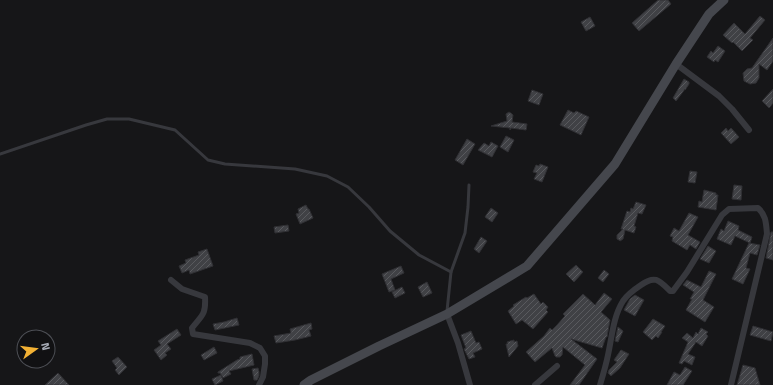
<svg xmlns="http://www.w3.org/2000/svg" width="773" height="385" viewBox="0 0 773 385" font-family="'Titillium Web',sans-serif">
  <defs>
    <pattern id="building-hatch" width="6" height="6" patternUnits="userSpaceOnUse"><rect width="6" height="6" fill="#404145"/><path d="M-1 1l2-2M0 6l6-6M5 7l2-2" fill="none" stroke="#595a5e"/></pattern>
  </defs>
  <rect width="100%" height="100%" fill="#161618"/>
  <g fill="url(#building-hatch)" stroke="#303034">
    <polygon points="658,0 668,0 671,4 639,31 632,23"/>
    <polygon points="760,16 765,20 750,38 753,40 742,51 733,42 732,43 723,35 734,23 745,34"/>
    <polygon points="590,17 595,26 586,31 581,22"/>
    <polygon points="773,38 773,61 767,70 759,64 759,78 756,83 750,84 744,81 743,73 747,69 752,68"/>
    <polygon points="718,46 725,51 718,62 715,60 714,62 707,57 711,51 713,53"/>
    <polygon points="684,79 689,82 689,84 685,90 685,89 676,101 673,98"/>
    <polygon points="773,89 773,103 769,108 762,101"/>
    <polygon points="532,90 543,94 539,105 528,101"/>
    <polygon points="568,110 574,113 576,111 589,117 581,135 560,125"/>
    <polygon points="509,112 512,114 513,115 512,122 527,124 526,130 511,128 510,130 510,128 491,126 507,121 506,114"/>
    <polygon points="726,128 728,131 731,128 739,137 731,144 721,133"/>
    <polygon points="506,136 514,140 508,152 500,147"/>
    <polygon points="467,139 475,144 463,165 455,160"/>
    <polygon points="491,142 498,146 492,157 478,150 484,143 489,146"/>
    <polygon points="540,164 548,167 542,182 534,179 537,173 533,172 536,165 539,166"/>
    <polygon points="690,171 697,172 695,183 688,182"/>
    <polygon points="734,185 742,186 741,200 732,199"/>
    <polygon points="704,190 716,193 716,195 718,195 716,210 698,207 699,201 702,202"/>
    <polygon points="636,202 646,205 642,214 638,213 634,226 636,227 634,233 625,230 623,239 620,241 619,240 617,239 617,235 623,229 621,229 627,211 630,212 631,208 633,209"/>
    <polygon points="306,205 308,209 309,209 313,218 300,224 296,214 299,213 298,209"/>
    <polygon points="491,208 498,213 492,222 485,217"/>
    <polygon points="689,213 698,217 688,235 700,242 696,249 690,245 687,250 672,241 673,237 670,236 674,228 679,231"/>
    <polygon points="728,221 739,226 738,230 752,237 750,243 735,236 731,245 717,239 721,229 724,231"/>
    <polygon points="288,225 289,231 275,233 274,227"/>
    <polygon points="771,232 773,232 773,260 766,258"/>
    <polygon points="481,237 487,241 479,253 474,249"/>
    <polygon points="749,243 760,245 757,255 750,253 746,268 750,269 743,284 732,279"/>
    <polygon points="708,246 716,251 709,263 700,259"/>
    <polygon points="207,249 213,266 190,274 189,270 182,273 179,266 186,263 185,260 199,255 198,252"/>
    <polygon points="576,265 583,272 574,282 566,274"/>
    <polygon points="401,266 404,273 391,279 395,290 389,292 382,274"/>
    <polygon points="604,270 609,274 603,282 598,278"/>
    <polygon points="709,271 716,274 703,300 714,307 705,322 686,310 692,299 690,299 694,292 683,285 687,280 701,287"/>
    <polygon points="427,282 432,293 423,297 418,287"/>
    <polygon points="402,287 405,293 395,298 392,292"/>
    <polygon points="604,293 612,299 601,312 610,320 607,337 606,337 602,348 571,339 597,359 579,385 570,385 585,365 563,347 562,355 560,357 556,357 555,356 552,348 535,362 526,352 544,336 550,328 552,330 557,325 565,316 563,314 583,294 595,305"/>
    <polygon points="534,294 541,304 543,302 548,307 546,310 548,312 533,329 522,320 516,324 508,311 514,306 513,305 526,297 527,298"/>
    <polygon points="635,295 644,300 635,316 624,310 630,299"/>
    <polygon points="237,318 239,325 215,330 213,324 224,322"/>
    <polygon points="653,319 665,326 661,332 662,332 658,338 656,336 652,340 643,332"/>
    <polygon points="311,323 312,329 309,330 311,336 295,340 276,343 274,336 291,333 290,329"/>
    <polygon points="753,326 773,332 771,341 750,335"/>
    <polygon points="618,327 623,331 618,342 615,341"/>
    <polygon points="701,328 708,332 706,334 708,336 702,346 696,342 688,354 695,357 692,365 684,361 682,364 679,363 688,342 682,338 687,333 693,338 696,332 698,334"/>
    <polygon points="177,329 181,335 167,344 171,349 165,353 167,355 161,360 154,350 161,345 158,341"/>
    <polygon points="471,331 476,343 479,342 482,349 473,353 475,357 469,359 464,349 466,348 461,335"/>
    <polygon points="514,340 514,342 517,341 518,346 509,357 506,344 508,344 507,342"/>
    <polygon points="214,347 217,353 204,360 201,355"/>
    <polygon points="621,350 629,354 620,368 611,376 608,373 609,370 617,362 614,360"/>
    <polygon points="252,354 254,365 229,371 231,374 223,378 220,373 218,373 218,372 237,360 240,359 240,357"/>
    <polygon points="118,357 127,367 119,375 115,370 117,368 112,361"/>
    <polygon points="743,365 755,368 760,385 737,385"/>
    <polygon points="685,367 692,371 683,385 667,385 674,372 680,375"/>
    <polygon points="258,368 259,372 259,376 257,380 254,380 252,369"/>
    <polygon points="58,373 69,385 45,385"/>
    <polygon points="221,375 223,381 215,385 212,379"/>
  </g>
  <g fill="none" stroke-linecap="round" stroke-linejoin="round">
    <g stroke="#37383d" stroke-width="3">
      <polyline points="0,154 86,125 107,119 129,119 175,130 208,160 225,164 295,169 327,176 348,187 369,207 390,231 419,255 451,272"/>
      <polyline points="447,311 451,272 465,233 468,207 469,185"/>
    </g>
    <g stroke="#37383d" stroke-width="6">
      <polyline points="676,64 719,96 732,109 749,130"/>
      <path d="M171,280l11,9 23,8c1,18 -3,18 -13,31l1,6 57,9 10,5 5,8v8l-2,13 -4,8"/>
      <polyline points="447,314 458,343 470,385"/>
      <polyline points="535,385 557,366"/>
      <path d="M600,385c3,-10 6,-20 8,-30 4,-18 5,-38 15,-54 4,-6 12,-12 18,-16 14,-10 18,-5 29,6h3l14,-19 35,-57 7,-6 29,-1c8,7 8,15 9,26l-36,151"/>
    </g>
    <polyline stroke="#45474d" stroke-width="9" points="304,385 311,380 379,346 447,314 527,266 615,164 676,64 709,14 724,0"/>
  </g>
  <g transform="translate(36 349) rotate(76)"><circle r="19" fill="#111113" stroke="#4d4f55"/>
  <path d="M0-3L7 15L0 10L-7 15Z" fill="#f2b134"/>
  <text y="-6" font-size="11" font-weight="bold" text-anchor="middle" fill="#a8adb8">N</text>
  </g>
</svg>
